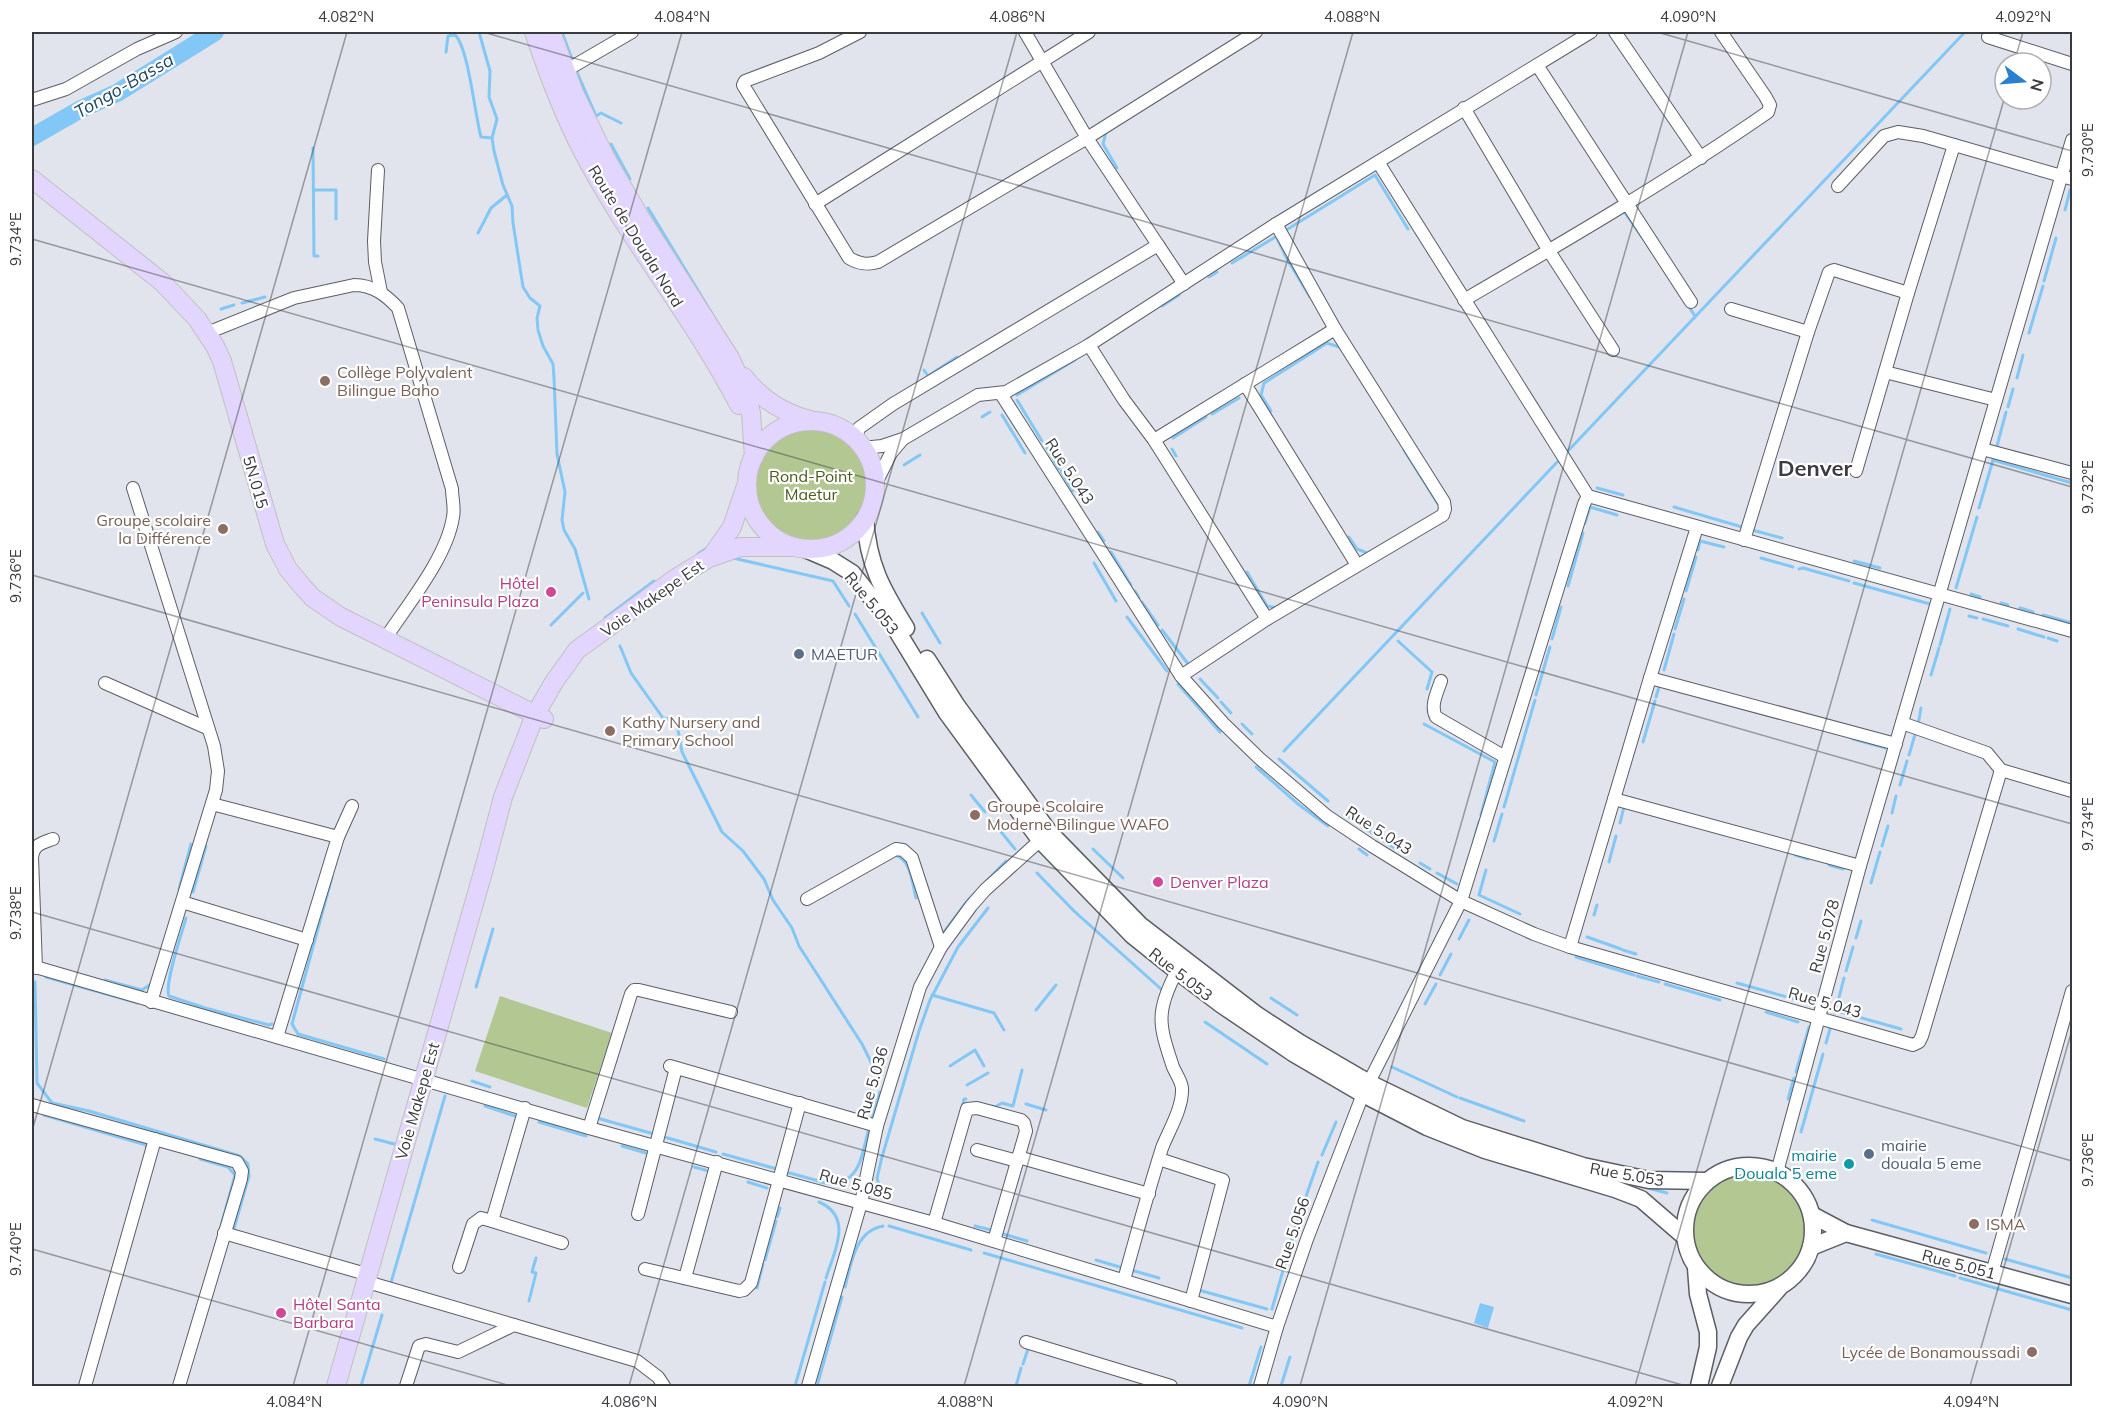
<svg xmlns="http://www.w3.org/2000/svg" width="2104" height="1418" viewBox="0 0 2104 1418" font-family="Mulish,sans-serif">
  <rect width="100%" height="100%" fill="#e1e4ec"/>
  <g fill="#b2c792">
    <circle cx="811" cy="485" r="56"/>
    <polygon points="500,996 612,1033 587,1108 475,1071"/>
    <circle cx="1748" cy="1232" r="60"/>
  </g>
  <polygon fill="#82c7f6" points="1480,1303 1494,1307 1488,1328 1474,1323"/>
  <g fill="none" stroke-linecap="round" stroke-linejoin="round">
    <g stroke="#82c7f6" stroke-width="3">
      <polyline points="479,32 490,71 489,97 497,119 492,138 494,151 503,185 512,206 513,223 523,287 530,298 540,306 537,318 538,330 543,346 553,364 554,378 557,454 565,492 562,520 564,530 575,549 589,599"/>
      <polyline points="562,32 573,62"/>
      <path d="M446,52l2,-16 7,-1c13,11 20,80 26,102l11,1"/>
      <polyline points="576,70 596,116 601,113 621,123"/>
      <polyline points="1106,132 1103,144 1117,168"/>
      <polyline points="611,144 630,179"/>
      <polyline points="313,148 314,256 318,256"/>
      <polyline points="314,190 336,190 336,219"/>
      <polyline points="648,208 720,327"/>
      <polyline points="1623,210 1642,237"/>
      <polyline points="2065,210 2070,190 2072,190"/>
      <polyline points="1283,232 1375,175 1408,229"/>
      <polyline points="478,233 491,208 507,195"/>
      <polyline points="1276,236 1287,259 1310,297"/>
      <polyline points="1232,263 1277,236"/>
      <polyline points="1209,277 1217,272"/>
      <polyline points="2044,281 2056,238"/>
      <polyline points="242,303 265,297"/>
      <polyline points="1687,304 1695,316"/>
      <polyline points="1162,306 1179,295"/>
      <polyline points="221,309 234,305"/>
      <polyline points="2029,333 2043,286"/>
      <polyline points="924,370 928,376 957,357"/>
      <polyline points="2017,378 2023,355"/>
      <polyline points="1017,395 1075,360"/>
      <polyline points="1017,400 1042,441"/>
      <polyline points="2008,407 2013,389"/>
      <polyline points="1271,411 1261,395 1264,383 1327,343 1342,348"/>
      <polyline points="1212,414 1239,398"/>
      <polyline points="1002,415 1025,453"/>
      <polyline points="982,417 990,412"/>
      <polyline points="1173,438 1206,417"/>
      <polyline points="1997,446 2006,412"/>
      <polyline points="1047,448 1059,469"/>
      <polyline points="1172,449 1176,456"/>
      <polyline points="1404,450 1438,504"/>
      <polyline points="1566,453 1965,32"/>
      <polyline points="904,465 920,455"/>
      <polyline points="1061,471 1073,491"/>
      <polyline points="1597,488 1623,495"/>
      <polyline points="1674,507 1742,527"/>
      <polyline points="1979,508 1993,460 2072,483"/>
      <polyline points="1585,523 1590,507 1617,515"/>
      <polyline points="1752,530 1782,538"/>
      <polyline points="1098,532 1104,541"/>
      <polyline points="1349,537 1357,549 1370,554"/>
      <polyline points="1698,550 1700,541 1724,547"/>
      <polyline points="1111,552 1131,585"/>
      <polyline points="698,554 707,548"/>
      <polyline points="733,558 833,581 849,606"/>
      <polyline points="1761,558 1793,567"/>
      <polyline points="1854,561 1880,568"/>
      <polyline points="1094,563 1116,601"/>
      <polyline points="1799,569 1803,568 1849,581"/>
      <polyline points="1247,572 1267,606 1277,608"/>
      <polyline points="1854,583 1930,604"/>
      <polyline points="1568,586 1583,533"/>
      <polyline points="1956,588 1977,517"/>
      <polyline points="1135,591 1139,598"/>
      <polyline points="1686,591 1696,557"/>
      <polyline points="1971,594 1980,597"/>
      <polyline points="1142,602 1158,625"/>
      <polyline points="2001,603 2008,605"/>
      <polyline points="2020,608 2033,612"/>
      <polyline points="922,613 940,643"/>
      <polyline points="855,614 918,717"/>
      <polyline points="2043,615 2072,623"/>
      <polyline points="1969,616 1977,618"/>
      <polyline points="1127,617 1167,671"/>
      <polyline points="605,618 654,581"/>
      <polyline points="1983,619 2008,626"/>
      <polyline points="551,625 583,593"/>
      <polyline points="1675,629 1684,599"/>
      <polyline points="2018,629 2044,637"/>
      <polyline points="1162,630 1189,665"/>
      <polyline points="2048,638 2057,641"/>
      <polyline points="1552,639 1561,607"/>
      <polyline points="1398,641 1432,672 1427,689"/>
      <polyline points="1940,645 1950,609"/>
      <polyline points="620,646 631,673 663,718 673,720 677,724 682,752 722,832 743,851 764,879 773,900 792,928 799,946 862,1044 879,1078"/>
      <polyline points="1664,670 1674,634"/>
      <polyline points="1931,675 1939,648"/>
      <polyline points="1200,679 1218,698"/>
      <polyline points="1178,684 1220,732"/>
      <polyline points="1536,695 1550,647"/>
      <polyline points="1656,697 1660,684"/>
      <polyline points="1221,702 1231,713"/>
      <polyline points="1242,724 1252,734"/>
      <polyline points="1424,724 1495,762 1481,815"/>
      <polyline points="1918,725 1921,708"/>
      <polyline points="1853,739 1886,748"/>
      <polyline points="1643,742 1655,701"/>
      <polyline points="1284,751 1561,458"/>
      <polyline points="1909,755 1916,731"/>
      <polyline points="1279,759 1328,801"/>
      <polyline points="1256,767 1298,804 1328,826"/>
      <polyline points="1900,785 1907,761"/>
      <polyline points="971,795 985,812"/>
      <polyline points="1504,807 1535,700"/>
      <polyline points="1892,813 1896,796"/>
      <polyline points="1349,817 1396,849"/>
      <polyline points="993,822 1015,849"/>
      <polyline points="1620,823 1624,807 1627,807"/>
      <polyline points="1474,840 1479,822"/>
      <polyline points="1494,841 1502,814"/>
      <polyline points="1882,846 1888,826"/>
      <polyline points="1093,849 1123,878"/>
      <polyline points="1359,849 1367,855"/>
      <path d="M893,855c18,2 19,28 23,43"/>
      <polyline points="1795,855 1808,859"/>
      <polyline points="1609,862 1616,836"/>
      <polyline points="1420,863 1430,869"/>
      <polyline points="1829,865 1843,869"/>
      <polyline points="1486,870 1479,895 1520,914"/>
      <polyline points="1037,873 1074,911 1161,989"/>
      <polyline points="1437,873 1457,884"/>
      <polyline points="332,877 292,1024 298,1034 384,1059"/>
      <polyline points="1871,883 1880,852"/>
      <polyline points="179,889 191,844"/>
      <polyline points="193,892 206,846"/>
      <polyline points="1594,915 1597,905"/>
      <path d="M186,918c-4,15 -22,66 -17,78l36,12 64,17 3,-1"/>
      <polyline points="941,936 968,900 1006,861"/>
      <polyline points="1587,937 1621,949"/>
      <polyline points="1856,938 1861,921"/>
      <polyline points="1459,939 1469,920"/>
      <polyline points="1623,950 1636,954"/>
      <polyline points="1576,957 1634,975"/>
      <polyline points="1846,971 1853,947"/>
      <polyline points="1440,975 1451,954"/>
      <polyline points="1637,976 1659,982"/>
      <polyline points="46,977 138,1003"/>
      <polyline points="105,980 142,990 151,984"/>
      <polyline points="35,982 37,1083 52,1103 89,1111 240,1156 248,1164 249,1176 233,1232"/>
      <polyline points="1737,983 1812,1004"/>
      <polyline points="1665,984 1720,1000"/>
      <polyline points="476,987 493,929"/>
      <polyline points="932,995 994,1013 1004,1030"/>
      <polyline points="1271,998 1297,1015"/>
      <polyline points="1425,1004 1436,984"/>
      <polyline points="1036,1010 1056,985"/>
      <polyline points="1837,1011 1901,1029"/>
      <polyline points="1766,1012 1798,1022"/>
      <polyline points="1835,1013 1844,978"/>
      <polyline points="1205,1022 1267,1064"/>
      <polyline points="1826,1043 1830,1029"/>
      <polyline points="950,1066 975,1050 984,1066"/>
      <polyline points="1392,1067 1457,1097"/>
      <polyline points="1796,1072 1809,1027"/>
      <polyline points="472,1081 490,1087"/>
      <polyline points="967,1085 988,1073"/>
      <polyline points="1460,1098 1524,1121"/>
      <polyline points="1788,1099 1794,1078"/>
      <polyline points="1026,1104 1046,1110"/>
      <polyline points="485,1106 515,1116"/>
      <polyline points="992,1106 995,1107 1002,1103 1013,1106 1022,1070"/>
      <polyline points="962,1108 964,1099 966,1099"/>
      <polyline points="44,1115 146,1145 147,1152"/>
      <polyline points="597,1118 654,1134"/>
      <polyline points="872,1120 880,1092"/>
      <polyline points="539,1122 586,1136"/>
      <polyline points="32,1131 32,1123"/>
      <polyline points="1801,1132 1823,1054"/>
      <polyline points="661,1136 716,1152"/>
      <polyline points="375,1139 398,1145"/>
      <polyline points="622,1146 649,1154"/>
      <polyline points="723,1154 777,1169"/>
      <polyline points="1322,1155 1336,1122"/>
      <polyline points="200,1159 228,1167 235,1175 221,1226"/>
      <polyline points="694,1167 709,1171"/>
      <polyline points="786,1172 819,1181"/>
      <polyline points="748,1182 767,1188"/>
      <path d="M820,1182c40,8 41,-25 49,-54"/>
      <polyline points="1648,1188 1667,1193"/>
      <polyline points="881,1192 877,1178 882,1157 919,1031 930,1000 958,947 988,908"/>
      <path d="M819,1202c35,15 15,50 7,76"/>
      <polyline points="777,1217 780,1208"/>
      <polyline points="1872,1220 1986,1253"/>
      <polyline points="889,1226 971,1250"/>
      <polyline points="975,1226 991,1230"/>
      <polyline points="1000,1233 1027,1241"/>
      <polyline points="984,1253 1242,1328"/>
      <polyline points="1876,1254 1955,1276"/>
      <polyline points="2005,1259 2072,1278"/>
      <polyline points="765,1260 776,1221"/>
      <polyline points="1096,1260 1123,1268"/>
      <polyline points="1131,1270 1159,1278"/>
      <polyline points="1960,1278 2072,1310"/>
      <polyline points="390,1286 445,1096"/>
      <path d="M845,1287c6,-23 10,-56 38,-61"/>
      <polyline points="757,1288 763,1264"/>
      <polyline points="1202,1291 1267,1309"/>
      <polyline points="529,1301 536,1273 532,1272 536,1258"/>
      <polyline points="1272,1309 1296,1225 1318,1162"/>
      <polyline points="1023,1364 1029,1346"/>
      <polyline points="361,1386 382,1315"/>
      <polyline points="795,1386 825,1282"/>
      <polyline points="817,1386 842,1297"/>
      <polyline points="1016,1386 1021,1368"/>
      <polyline points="1249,1386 1261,1347"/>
      <polyline points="1281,1386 1290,1357"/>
    </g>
    <polyline stroke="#82c7f6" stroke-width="18" points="32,137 81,109 117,93 215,32"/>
    <defs>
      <g id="minor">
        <path d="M860,32l-41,21 -74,28 -2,4 106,173c10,6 18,7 29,4l209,-124 -62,-106"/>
        <polyline points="1615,32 1701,158"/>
        <polyline points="1988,37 2072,64"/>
        <polyline points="1537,65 1691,302"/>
        <polyline points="565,71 632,32"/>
        <polyline points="32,100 66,89 137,49 176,32"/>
        <polyline points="1464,108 1549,251 1613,350"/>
        <polyline points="1378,162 1588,496 2072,631"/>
        <polyline points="378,170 374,241 375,262 381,292"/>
        <polyline points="1838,186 1884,136 1898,132 1923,136 2072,179"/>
        <polyline points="815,204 1089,32"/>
        <polyline points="1158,245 1184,284"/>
        <path d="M1464,300c103,-60 206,-120 304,-188l2,-7 -5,-9 -44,-64"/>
        <polyline points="1731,309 1808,332"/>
        <path d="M207,333l87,-35 60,-13c19,0 32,10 44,23l54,181c0,9 3,19 1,28 -6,40 -45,87 -68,122"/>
        <polyline points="1089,345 1124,400 1154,440 1267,619"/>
        <polyline points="1885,372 1996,400"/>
        <polyline points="1245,384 1357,565"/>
        <polyline points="1001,394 1181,676 1223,723 1259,758 1327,816 1372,846 1461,901 1534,934 1570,947 1913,1045 1919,1042 1922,1036 2001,770"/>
        <polyline points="855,440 859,428 893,404 1158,245 1087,138 1256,32"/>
        <polyline points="1154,440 1335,329"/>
        <polyline points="862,448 882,446 903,439 978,395 1006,392 1089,345 1276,224 1591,32"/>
        <polyline points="1982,449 2072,473"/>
        <polyline points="1856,471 1908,293 1954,145"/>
        <polyline points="874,487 891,453 902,440"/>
        <polyline points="133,488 214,746 218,771 216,790 151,1002"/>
        <polyline points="1744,540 1808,332 1829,272 1834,270 1908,293"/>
        <polyline points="1181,676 1267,619 1443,515 1445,509 1444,502 1335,329 1276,224"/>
        <polyline points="1650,678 1896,744"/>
        <path d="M1441,681c-4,12 -11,25 -5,36l69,40"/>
        <polyline points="105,683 207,728"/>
        <polyline points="1902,723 1987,753 2001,770 2072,791"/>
        <polyline points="1614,799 1860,866"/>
        <polyline points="212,804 338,837"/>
        <polyline points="807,899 896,849 903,850 912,858 941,947"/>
        <polyline points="182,902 307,940"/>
        <polyline points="1570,947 1650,678 1697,527"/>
        <polyline points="32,966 589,1128 934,1223 1277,1327"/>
        <path d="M36,968l-4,-111c2,-13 10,-14 21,-18"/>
        <polyline points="277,1037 338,837 352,806"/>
        <polyline points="670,1066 877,1126"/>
        <polyline points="32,1105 237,1162 242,1171 241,1179 179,1386"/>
        <polyline points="589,1128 631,994 634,990 639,990 731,1012"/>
        <polyline points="977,1150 1017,1161"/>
        <polyline points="1018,1157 1149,1194"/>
        <polyline points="1159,1159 1223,1180 1191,1301"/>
        <polyline points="1777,1172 1860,866 2072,140"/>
        <polyline points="638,1214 676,1068"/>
        <polyline points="492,1221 562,1243"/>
        <polyline points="934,1223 967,1109 977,1108 1021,1120 1024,1123 1026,1131 994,1241"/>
        <polyline points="224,1233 366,1274"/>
        <polyline points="459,1267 473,1224 481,1218 492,1221 525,1108"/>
        <polyline points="645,1269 739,1291 744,1290 751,1283 800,1103"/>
        <polyline points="1992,1273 2072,991"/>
        <polyline points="685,1278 717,1162"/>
        <path d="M1124,1280c12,-44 24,-88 38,-132 7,-18 21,-40 20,-60 -1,-8 -6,-14 -9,-21 -14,-42 -18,-55 4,-96"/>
        <polyline points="364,1281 514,1325"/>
        <polyline points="1026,1342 1171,1386"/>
        <polyline points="85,1386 155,1139"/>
        <polyline points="406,1386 419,1346 426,1344 458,1352 514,1325 637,1361 658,1377 664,1386"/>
        <polyline points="808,1386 861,1203 877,1126 920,987 941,947 971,906 985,890 1046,835"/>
        <polyline points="1260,1386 1277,1327 1307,1239 1363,1094 1461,901 1584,504 1588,496"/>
      </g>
      <g id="secondary">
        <path d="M865,518c3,47 17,71 41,110"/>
        <polyline points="805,549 833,561 852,573 894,626 947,713 1040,840 1132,935 1177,971 1222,1005 1293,1053 1363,1094 1427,1127 1485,1150 1615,1189 1641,1199 1685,1237"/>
        <polyline points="927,659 957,706 1049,832 1140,925 1257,1015 1300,1043 1369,1083 1462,1128 1583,1166 1649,1180 1707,1181"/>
        <circle cx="1749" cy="1230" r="64"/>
        <polyline points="1812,1215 1846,1233 2072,1295"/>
        <polyline points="1811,1247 1846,1233"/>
        <polyline points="1696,1268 1698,1294 1708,1332 1708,1347 1699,1386"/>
        <polyline points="1720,1386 1739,1337 1746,1325 1779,1288"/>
      </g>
      <g id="primary">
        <path d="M534,32c13,39 29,81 48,118 46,89 111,166 157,255"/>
        <polyline points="551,32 574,93 605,157 641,219 730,358 747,395 751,413 754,457"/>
        <polyline points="32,179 162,282 197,319 215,346 222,361 275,544 288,569 302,586 313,598 341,617 544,719"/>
        <path d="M744,377c17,22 39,36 66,43"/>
        <circle cx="811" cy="485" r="64"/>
        <polyline points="711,557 732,527 746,486"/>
        <polyline points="336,1386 485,865 503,797 535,715 554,682 577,650 676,578 709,558 740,547 792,547"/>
      </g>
    </defs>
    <use href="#minor" stroke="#5c5e65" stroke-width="14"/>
    <use href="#secondary" stroke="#5c5e65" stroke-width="19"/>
    <use href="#primary" stroke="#c0c0c1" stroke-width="20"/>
    <use href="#minor" stroke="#fff" stroke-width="12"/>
    <use href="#secondary" stroke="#fff" stroke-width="16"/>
    <use href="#primary" stroke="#e2d6fe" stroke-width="18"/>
  </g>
  <path fill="none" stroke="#393a3d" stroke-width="1.5" stroke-opacity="0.45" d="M483,32l1589,455M1657,32l415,119M2014,63l9,-31M32,239l2040,585M32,575l2040,586M32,912l1654,474M32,1131l315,-1099M32,1249l479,137M293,1386l389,-1354M629,1386l388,-1354M964,1386l389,-1354M1300,1386l388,-1354M1635,1386l370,-1290M1970,1386l102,-356"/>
  <g fill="#8d6e63" stroke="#fff" stroke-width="2">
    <circle cx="325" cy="381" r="6"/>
    <circle cx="223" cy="529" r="6"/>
    <circle cx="610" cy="731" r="6"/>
    <circle cx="975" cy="815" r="6"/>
    <circle cx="1974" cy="1224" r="6"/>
    <circle cx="2032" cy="1352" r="6"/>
  </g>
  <g fill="#d1479c" stroke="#fff" stroke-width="2">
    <circle cx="551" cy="592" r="6"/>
    <circle cx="1158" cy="882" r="6"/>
    <circle cx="281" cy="1313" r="6"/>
  </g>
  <g fill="#5c6f8a" stroke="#fff" stroke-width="2">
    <circle cx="799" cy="654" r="6"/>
    <circle cx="1869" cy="1154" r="6"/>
  </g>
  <circle fill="#0f9aa8" stroke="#fff" stroke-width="2" cx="1849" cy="1164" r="6"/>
  <g text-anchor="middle" stroke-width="4.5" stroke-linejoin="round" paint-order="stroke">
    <g font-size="16" fill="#393a3d" stroke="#fff">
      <text transform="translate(636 236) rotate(58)" y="6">Route de Douala Nord</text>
      <text transform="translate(1070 471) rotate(57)" y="6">Rue 5.043</text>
      <text transform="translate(256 482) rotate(74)" y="6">5N.015</text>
      <text transform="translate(652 598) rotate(-35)" y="6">Voie Makepe Est</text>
      <text transform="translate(872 603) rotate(51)" y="6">Rue 5.053</text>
      <text transform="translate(1379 830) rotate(33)" y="6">Rue 5.043</text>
      <text transform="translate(1824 936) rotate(-75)" y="6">Rue 5.078</text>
      <text transform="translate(1181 974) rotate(38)" y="6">Rue 5.053</text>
      <text transform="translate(1825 1002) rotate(16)" y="6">Rue 5.043</text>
      <text transform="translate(872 1083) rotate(-74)" y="6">Rue 5.036</text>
      <text transform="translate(417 1101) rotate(-74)" y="6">Voie Makepe Est</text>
      <text transform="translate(1627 1174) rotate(10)" y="6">Rue 5.053</text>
      <text transform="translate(856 1184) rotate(16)" y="6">Rue 5.085</text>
      <text transform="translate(1292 1233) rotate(-71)" y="6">Rue 5.056</text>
      <text transform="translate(1959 1264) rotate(15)" y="6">Rue 5.051</text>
    </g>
    <g font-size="16" fill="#785e54" stroke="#fff" text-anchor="start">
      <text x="337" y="378">Collège Polyvalent<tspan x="337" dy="18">Bilingue Baho</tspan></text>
      <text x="211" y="526" text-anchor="end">Groupe scolaire<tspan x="211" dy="18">la Différence</tspan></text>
      <text x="622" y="728">Kathy Nursery and<tspan x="622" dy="18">Primary School</tspan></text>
      <text x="987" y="812">Groupe Scolaire<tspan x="987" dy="18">Moderne Bilingue WAFO</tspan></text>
      <text x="1986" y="1230">ISMA</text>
      <text x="2020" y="1358" text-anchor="end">Lycée de Bonamoussadi</text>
    </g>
    <g font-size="16" fill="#485c1e" stroke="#fff">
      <text x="811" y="482">Rond-Point<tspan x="811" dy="18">Maetur</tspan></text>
    </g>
    <g font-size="16" fill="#b23c85" stroke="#fff" text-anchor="start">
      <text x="539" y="589" text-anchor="end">Hôtel<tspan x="539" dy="18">Peninsula Plaza</tspan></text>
      <text x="1170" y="888">Denver Plaza</text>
      <text x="293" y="1310">Hôtel Santa<tspan x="293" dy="18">Barbara</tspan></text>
    </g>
    <g font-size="16" fill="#4e5e75" stroke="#fff" text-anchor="start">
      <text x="811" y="660">MAETUR</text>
      <text x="1881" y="1151">mairie<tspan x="1881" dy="18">douala 5 eme</tspan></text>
    </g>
    <g font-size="16" fill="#0d838f" stroke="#fff" text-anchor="end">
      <text x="1837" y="1161">mairie<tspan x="1837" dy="18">Douala 5 eme</tspan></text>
    </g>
    <g font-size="18" font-style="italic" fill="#20475f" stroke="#fff">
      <text transform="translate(124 86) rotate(-30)" y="6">Tongo-Bassa</text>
    </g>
    <g font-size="22" font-weight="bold" fill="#3a3c42" stroke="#fff">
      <text x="1815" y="476">Denver</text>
    </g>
  </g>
  <rect width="2104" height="1418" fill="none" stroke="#ffffff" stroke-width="66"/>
  <g transform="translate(2023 81) rotate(106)"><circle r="28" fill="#ffffff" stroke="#b0b0b1" stroke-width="1.5"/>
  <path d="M0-4.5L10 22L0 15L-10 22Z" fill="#2980ce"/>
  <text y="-9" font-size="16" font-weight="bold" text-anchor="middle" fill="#393a3d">N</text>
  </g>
  <rect x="33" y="33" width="2038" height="1352" fill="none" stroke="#393a3d" stroke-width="2"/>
  <g font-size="15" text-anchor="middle" fill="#393a3d">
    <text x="346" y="22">4.082°N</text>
    <text x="682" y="22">4.084°N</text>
    <text x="1017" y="22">4.086°N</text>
    <text x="1352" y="22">4.088°N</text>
    <text x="1688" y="22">4.090°N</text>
    <text x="2023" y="22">4.092°N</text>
    <text transform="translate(2088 150) rotate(-90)" y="5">9.730°E</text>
    <text transform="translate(16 239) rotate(-90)" y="5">9.734°E</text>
    <text transform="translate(2088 487) rotate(-90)" y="5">9.732°E</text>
    <text transform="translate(16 576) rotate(-90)" y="5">9.736°E</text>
    <text transform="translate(2088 824) rotate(-90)" y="5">9.734°E</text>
    <text transform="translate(16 913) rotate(-90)" y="5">9.738°E</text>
    <text transform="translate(2088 1160) rotate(-90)" y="5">9.736°E</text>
    <text transform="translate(16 1249) rotate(-90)" y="5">9.740°E</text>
    <text x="294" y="1407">4.084°N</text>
    <text x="629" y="1407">4.086°N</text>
    <text x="965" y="1407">4.088°N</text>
    <text x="1300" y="1407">4.090°N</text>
    <text x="1635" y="1407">4.092°N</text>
    <text x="1971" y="1407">4.094°N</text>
  </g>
</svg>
